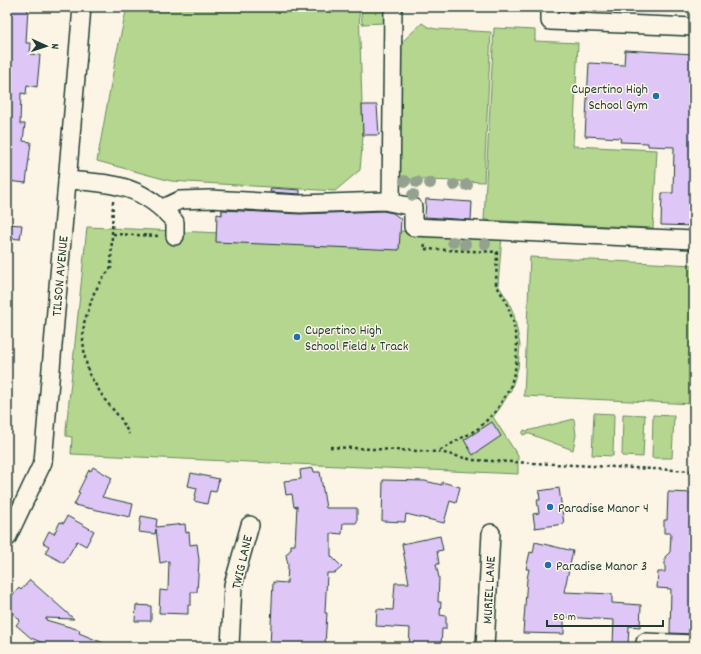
<svg xmlns="http://www.w3.org/2000/svg" width="701" height="654" viewBox="0 0 701 654" font-family="Dekko,sans-serif">
  <rect width="100%" height="100%" fill="#fcf5e5"/>
  <filter id="ink" filterUnits="userSpaceOnUse"><feTurbulence type="fractalNoise" baseFrequency=".025" numOctaves="2"/><feDisplacementMap in="SourceGraphic" scale="8" xChannelSelector="R" yChannelSelector="G"/><feConvolveMatrix kernelMatrix="1 2 1 2 8 2 1 2 1" color-interpolation-filters="sRGB"/></filter>
  <g filter="url(#ink)">
    <g fill="#b5d68f" stroke="#6a8a62">
      <polygon points="127,7 359,7 363,136 360,170 335,191 171,181 97,161 116,56"/>
      <polygon points="361,7 384,7 385,23 362,24"/>
      <polygon points="422,23 428,27 436,29 491,32 484,182 398,179 400,44"/>
      <polygon points="494,28 535,30 535,41 578,43 573,146 657,150 653,228 484,220"/>
      <polygon points="222,206 356,208 356,212 371,213 371,209 393,210 393,214 400,231 502,236 498,285 509,302 514,315 520,345 518,368 511,390 500,408 493,417 518,456 518,474 71,454 72,437 66,436 66,430 87,227 221,233"/>
      <polygon points="530,257 694,265 694,404 524,396"/>
      <polygon points="594,413 614,414 613,456 592,455"/>
      <polygon points="623,414 645,415 643,457 622,456"/>
      <polygon points="653,415 674,416 672,458 652,458"/>
      <polygon points="574,419 576,435 573,450 527,433 524,435 522,434 524,430 527,431"/>
    </g>
    <g fill="#dec7f7" stroke="#1f3d34">
      <polygon points="7,7 28,7 26,43 31,43 30,54 40,55 37,87 27,85 26,94 21,93 20,124 25,124 23,141 31,142 26,183 7,181"/>
      <polygon points="625,50 694,54 694,226 661,225 662,193 673,193 674,147 648,146 648,143 620,142 621,138 585,136 589,63 624,65"/>
      <polygon points="362,105 377,105 379,135 363,135"/>
      <polygon points="271,188 300,190 300,194 270,192"/>
      <polygon points="426,199 472,202 471,220 425,217"/>
      <polygon points="222,210 300,214 383,211 393,213 401,219 399,250 216,242 217,214 222,215"/>
      <polygon points="7,224 22,225 20,239 7,238"/>
      <polygon points="492,422 501,436 473,455 464,440"/>
      <polygon points="93,467 112,478 102,497 133,504 130,517 74,505 80,493 78,492 89,470 91,471"/>
      <polygon points="313,468 314,472 320,472 326,508 357,508 357,523 343,523 342,534 331,533 331,556 342,567 335,573 327,573 325,612 325,613 327,613 325,645 322,645 322,647 270,647 273,582 287,583 288,565 286,555 291,549 291,545 295,545 297,506 294,507 292,494 286,495 284,481 301,479 300,470"/>
      <polygon points="191,473 219,479 216,492 210,491 207,504 194,501 197,488 188,486"/>
      <polygon points="383,480 425,481 442,485 442,482 460,487 456,503 450,501 444,523 406,514 405,522 382,521"/>
      <polygon points="559,488 564,524 535,528 533,514 539,513 537,500 540,500 539,491"/>
      <polygon points="668,492 694,493 693,634 670,633 671,589 657,588 658,572 665,572 665,557 670,552 671,533 664,533 664,520 667,520"/>
      <polygon points="67,516 94,531 86,546 77,541 64,563 45,553 49,546 43,543 49,531 54,534 60,522 64,523"/>
      <polygon points="141,516 157,519 156,527 185,524 186,533 189,532 190,545 197,544 199,560 197,592 191,592 191,605 188,605 188,614 159,613 160,590 168,591 169,561 160,563 156,529 155,534 139,532"/>
      <polygon points="440,536 443,550 437,551 439,564 436,564 439,578 438,602 441,602 440,615 446,616 446,629 442,629 441,647 409,647 410,628 376,626 377,609 393,610 395,583 409,583 402,544"/>
      <polygon points="535,542 573,551 564,592 612,594 612,603 641,605 640,627 629,626 628,645 613,644 614,620 564,617 564,634 523,633 527,579 529,569 526,569 530,552 533,553"/>
      <polygon points="30,580 74,619 46,618 46,620 80,630 79,633 113,647 53,647 31,638 16,625 20,620 7,608 7,601 19,588 21,590"/>
      <polygon points="136,605 151,606 151,621 135,621"/>
    </g>
    <g fill="none" stroke-linecap="round" stroke-linejoin="round">
      <defs>
        <g id="minor">
          <polyline points="550,7 550,21 694,27"/>
          <path d="M67,180c48,4 74,4 108,42v14"/>
          <polyline points="391,202 393,7"/>
          <polyline points="163,208 180,200 210,199 300,204 384,201 413,207 413,227 694,240"/>
          <polyline points="7,538 43,462 82,7"/>
          <polyline points="645,642 694,644"/>
          <polyline points="230,647 233,585 250,525"/>
          <polyline points="485,647 491,533"/>
        </g>
      </defs>
      <use href="#minor" stroke="#1f3d34" stroke-width="20"/>
      <g stroke="#1f3d34" stroke-width="2.5" stroke-dasharray="3 3" stroke-linecap="butt">
        <polyline points="113,201 111,268 103,278 94,293 84,323 83,340 85,358 89,374 105,400 121,419 129,434"/>
        <polyline points="113,234 160,236"/>
        <polyline points="425,244 424,249 497,252 496,285 506,301 513,321 517,344 516,366 510,388 496,411 479,428 439,451"/>
        <polyline points="330,447 440,452 473,460 694,471"/>
      </g>
      <use href="#minor" stroke="#fcf5e5" stroke-width="17"/>
    </g>
    <g fill="#93a18e">
      <circle cx="405" cy="181" r="6"/>
      <circle cx="417" cy="182" r="6"/>
      <circle cx="430" cy="183" r="6"/>
      <circle cx="454" cy="185" r="6"/>
      <circle cx="467" cy="185" r="6"/>
      <circle cx="413" cy="195" r="6"/>
      <circle cx="453" cy="242" r="6"/>
      <circle cx="465" cy="244" r="6"/>
      <circle cx="485" cy="244" r="6"/>
    </g>
  </g>
  <g fill="#1f6fb2" stroke="#fcf5e5" stroke-width="1.5">
    <circle cx="656" cy="96" r="4"/>
    <circle cx="297" cy="337" r="4"/>
    <circle cx="550" cy="507" r="4"/>
    <circle cx="548" cy="565" r="4"/>
  </g>
  <g text-anchor="middle" stroke-width="3" stroke-linejoin="round" paint-order="stroke">
    <g font-size="14" fill="#1f3d34" stroke="#fcf5e5" text-anchor="start">
      <text x="648" y="93" text-anchor="end">Cupertino High<tspan x="648" dy="16">School Gym</tspan></text>
      <text x="305" y="334">Cupertino High<tspan x="305" dy="16">School Field &amp; Track</tspan></text>
      <text x="558" y="512">Paradise Manor 4</text>
      <text x="556" y="570">Paradise Manor 3</text>
    </g>
    <g font-size="14" fill="#1f3d34" stroke="#fcf5e5">
      <text transform="translate(59 276) rotate(-85)" y="5">TILSON AVENUE</text>
      <text transform="translate(241 562) rotate(-77)" y="5">TWIG LANE</text>
      <text transform="translate(488 590) rotate(-87)" y="5">MURIEL LANE</text>
    </g>
  </g>
  <rect width="701" height="654" fill="none" stroke="#fcf5e5" stroke-width="24"/>
  <rect x="12" y="12" width="677" height="630" fill="none" stroke="#1f3d34" stroke-width="1.5" filter="url(#ink)"/>
  <g transform="translate(46 46) rotate(93)" stroke="#fcf5e5" stroke-width="3" paint-order="stroke">
  <path d="M0-3L7 15L0 10L-7 15Z" fill="#1f3d34"/>
  <text y="-6" font-size="11" font-weight="bold" text-anchor="middle" fill="#1f3d34">N</text>
  </g>
  <path d="M547 620v6h116v-6" fill="none" stroke="#1f3d34" stroke-width="2"/>
  <text x="553" y="620" font-size="12" fill="#1f3d34" stroke="#fcf5e5" stroke-width="3" paint-order="stroke">50 m</text>
</svg>
